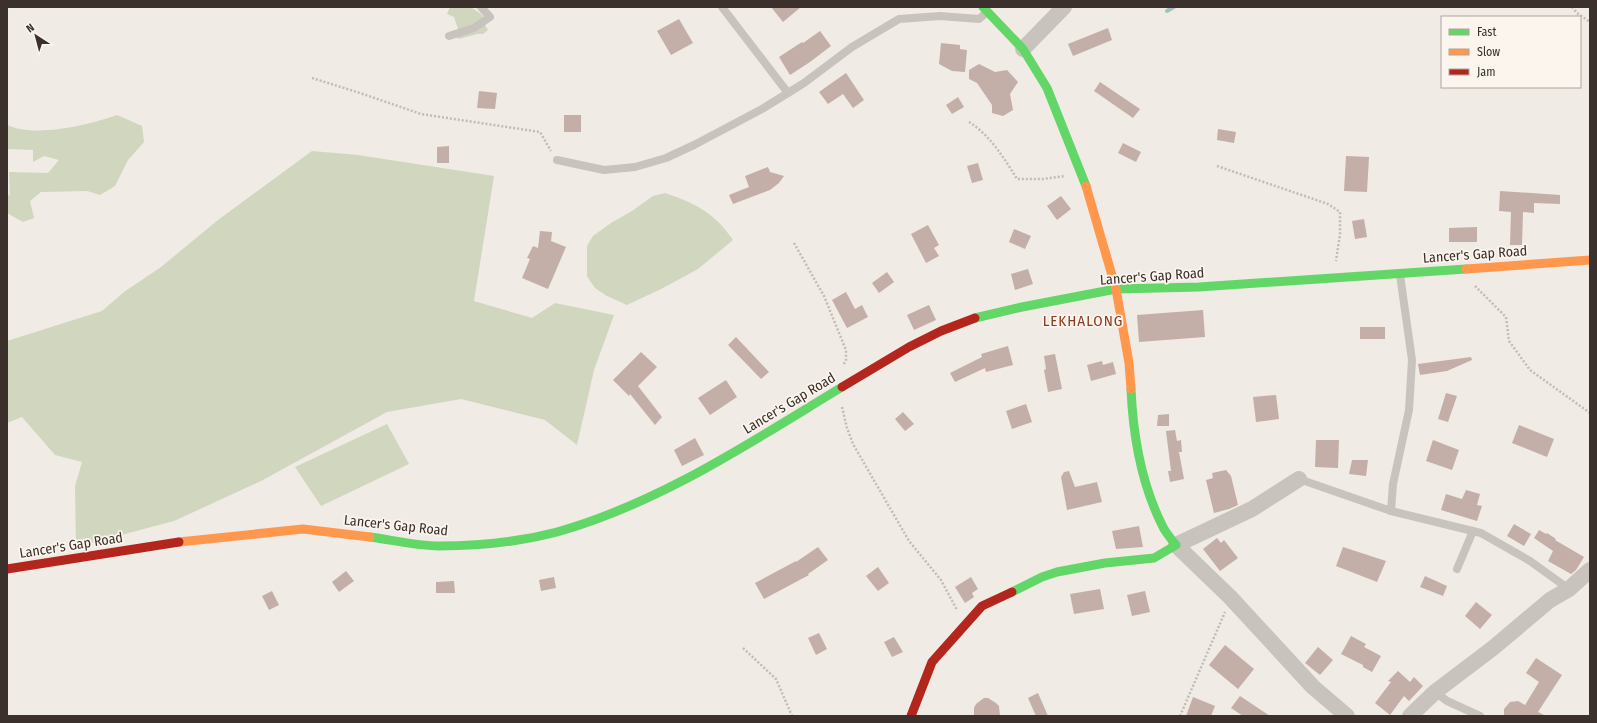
<svg xmlns="http://www.w3.org/2000/svg" width="1597" height="723" viewBox="0 0 1597 723" font-family="'Fira Sans Condensed',sans-serif">
  <rect width="100%" height="100%" fill="#f0ebe5"/>
  <g fill="#d1d6bf">
    <polygon points="450,7 472,8 481,14 484,18 485,25 488,30 483,34 477,34 459,39 454,35 458,29 454,17 447,14"/>
    <path d="M117,115l25,11 2,16 -16,18 -13,26 -15,9 -13,-4 -46,1 -11,9 4,17 -11,4 -16,-9v-19l3,2 -1,-24 39,1 11,-13 -15,-4 -11,6v-12l-26,-1v-24c28,13 82,0 110,-10z"/>
    <polygon points="312,151 358,155 494,176 474,301 532,318 555,303 614,315 594,370 577,445 545,420 461,399 387,412 261,481 174,521 76,547 75,486 82,462 55,455 22,417 7,423 7,341 102,311 124,292 161,267 218,220"/>
    <path d="M665,193c30,10 50,20 68,47l-35,29 -37,20 -34,16 -20,-9 -12,-8 -8,-12v-30l6,-10 18,-13 21,-12 21,-15z"/>
    <polygon points="387,424 409,464 321,506 295,467"/>
  </g>
  <g fill="none" stroke-linecap="round" stroke-linejoin="round">
    <polyline stroke="#a1c2c1" stroke-width="4" points="1167,11 1174,7"/>
  </g>
  <g fill="#c3afa7">
    <polygon points="771,7 801,7 783,22"/>
    <polygon points="679,19 693,43 671,55 657,31"/>
    <polygon points="1108,28 1112,40 1073,56 1068,44"/>
    <polygon points="820,31 831,46 810,62 790,75 779,57 802,42 803,43"/>
    <polygon points="941,43 960,45 960,49 967,50 965,72 952,71 939,64"/>
    <polygon points="979,64 995,72 1007,70 1018,82 1010,94 1013,110 1003,116 992,113 992,105 977,83 969,79 969,70"/>
    <polygon points="846,73 864,100 853,108 843,94 828,104 819,92"/>
    <polygon points="1100,82 1140,109 1133,118 1094,91"/>
    <polygon points="479,91 497,93 495,109 477,108"/>
    <polygon points="958,97 964,107 952,114 946,105"/>
    <rect x="564" y="115" width="17" height="17"/>
    <polygon points="1218,129 1236,132 1234,143 1217,140"/>
    <polygon points="1123,143 1141,152 1136,162 1118,153"/>
    <polygon points="449,146 449,163 437,163 437,147"/>
    <polygon points="1346,156 1369,157 1367,192 1344,191"/>
    <polygon points="978,163 983,180 972,183 967,166"/>
    <polygon points="768,167 770,172 784,176 779,183 770,190 733,204 729,195 749,187 745,176"/>
    <polygon points="1500,191 1560,195 1560,204 1534,203 1534,213 1523,212 1522,245 1510,245 1511,212 1499,211"/>
    <polygon points="1061,196 1071,209 1057,220 1047,206"/>
    <polygon points="1364,219 1367,237 1355,239 1352,221"/>
    <polygon points="928,225 939,245 934,248 939,256 926,263 911,234"/>
    <polygon points="1477,227 1477,242 1449,242 1449,228"/>
    <polygon points="1014,229 1031,236 1025,249 1009,242"/>
    <polygon points="540,231 552,232 551,241 566,247 548,289 522,278 530,259 527,258 533,246 538,248"/>
    <polygon points="1028,269 1033,284 1015,290 1011,274"/>
    <polygon points="887,272 894,282 879,293 872,283"/>
    <polygon points="846,292 855,309 862,305 868,317 847,328 832,300"/>
    <polygon points="929,305 936,320 914,330 907,315"/>
    <polygon points="1203,310 1205,337 1139,342 1137,315"/>
    <rect x="1360" y="327" width="25" height="12"/>
    <polygon points="736,337 769,372 761,379 728,345"/>
    <polygon points="1008,346 1013,365 986,372 985,368 955,382 950,373 982,357 981,354"/>
    <polygon points="641,352 657,367 638,386 662,417 655,425 630,394 629,396 613,380"/>
    <polygon points="1055,354 1062,389 1048,392 1044,370 1046,369 1044,356"/>
    <polygon points="1471,357 1472,360 1447,371 1420,375 1418,364"/>
    <polygon points="1102,361 1103,365 1113,362 1116,374 1091,381 1087,365"/>
    <polygon points="726,380 737,397 710,415 698,398"/>
    <polygon points="1446,393 1457,396 1448,422 1438,419"/>
    <polygon points="1276,395 1279,419 1256,422 1253,397"/>
    <polygon points="1026,404 1032,422 1012,429 1006,411"/>
    <polygon points="903,412 914,424 905,431 895,419"/>
    <polygon points="1169,414 1169,426 1157,426 1158,415"/>
    <polygon points="1519,425 1554,439 1547,457 1512,443"/>
    <polygon points="1175,430 1177,441 1181,440 1182,452 1179,452 1184,479 1170,482 1168,471 1171,471 1166,431"/>
    <polygon points="695,438 704,455 682,466 674,450"/>
    <polygon points="1316,440 1339,440 1338,468 1315,467"/>
    <polygon points="1433,440 1459,450 1452,470 1426,461"/>
    <polygon points="1352,460 1368,460 1366,476 1349,474"/>
    <polygon points="1226,470 1231,476 1238,505 1229,509 1214,513 1206,480 1213,478 1212,473"/>
    <polygon points="1069,471 1075,487 1097,482 1102,502 1067,510 1061,477 1064,472"/>
    <polygon points="1466,490 1480,494 1477,505 1482,506 1477,521 1441,510 1446,494 1462,499"/>
    <polygon points="1514,524 1531,534 1524,546 1507,536"/>
    <polygon points="1139,526 1143,547 1116,549 1112,531"/>
    <polygon points="1539,530 1546,534 1547,533 1556,539 1555,540 1584,557 1576,570 1571,574 1548,561 1553,551 1534,538"/>
    <polygon points="1217,538 1221,543 1224,540 1238,558 1220,571 1203,549"/>
    <polygon points="818,547 828,560 808,574 809,575 764,599 755,583 796,561 796,562"/>
    <polygon points="1343,547 1386,561 1377,582 1336,566"/>
    <polygon points="878,567 889,583 878,591 866,576"/>
    <polygon points="346,571 354,581 339,592 332,582"/>
    <polygon points="1425,576 1447,586 1443,596 1420,587"/>
    <polygon points="554,577 556,588 541,591 539,580"/>
    <polygon points="971,577 978,589 972,593 974,597 965,603 955,587"/>
    <polygon points="454,581 455,593 436,593 436,582"/>
    <polygon points="1100,589 1104,609 1074,614 1070,594"/>
    <polygon points="272,591 279,605 269,610 262,596"/>
    <polygon points="1145,591 1150,612 1132,616 1127,595"/>
    <polygon points="1476,602 1492,615 1480,629 1465,616"/>
    <polygon points="819,633 827,649 816,655 808,638"/>
    <polygon points="1351,636 1366,644 1364,647 1381,656 1372,672 1363,667 1363,665 1341,654"/>
    <polygon points="894,637 903,652 892,657 884,642"/>
    <polygon points="1225,645 1254,669 1238,689 1209,665"/>
    <polygon points="1318,647 1333,660 1320,675 1305,663"/>
    <polygon points="1536,658 1562,675 1538,712 1546,716 1504,716 1504,709 1510,702 1518,701 1525,705 1539,682 1526,673"/>
    <polygon points="1398,671 1410,682 1414,677 1423,686 1409,701 1404,696 1390,715 1375,703 1391,682 1388,681"/>
    <polygon points="1038,693 1048,716 1036,716 1028,698"/>
    <polygon points="1240,696 1270,716 1243,716 1231,708"/>
    <polygon points="1193,697 1215,706 1211,716 1186,716"/>
    <polygon points="984,698 988,698 996,703 999,706 1000,716 974,716 974,708 976,704"/>
  </g>
  <g fill="none" stroke-linecap="round" stroke-linejoin="round">
    <g stroke="#c2bbb6" stroke-width="2.5" stroke-dasharray="2 2" stroke-linecap="butt">
      <polyline points="1572,7 1577,13 1590,22"/>
      <polyline points="312,78 360,93 421,114 540,132 551,151"/>
      <path d="M969,122c21,13 35,36 48,57h26l22,-3"/>
      <polyline points="1217,166 1328,204 1340,212 1340,234 1336,261"/>
      <polyline points="794,243 824,296 846,350 846,361 843,365"/>
      <polyline points="1475,286 1506,317 1509,341 1530,370 1590,413"/>
      <polyline points="842,407 847,428 853,444 909,541 941,580 957,610"/>
      <polyline points="743,648 776,679 792,716"/>
      <polyline points="1180,716 1225,612"/>
    </g>
    <g stroke="#c9c3be" stroke-width="8">
      <polyline points="722,7 788,93"/>
      <polyline points="449,36 474,28 490,17 481,7"/>
      <polyline points="557,160 604,170 635,167 666,158 694,145 762,109 804,83 852,47 899,19 940,16 979,19 987,12"/>
      <polyline points="1299,479 1391,511 1481,533 1530,561 1569,589"/>
      <polyline points="1391,511 1393,484 1409,410 1412,360 1400,275"/>
      <polyline points="1457,569 1473,531"/>
      <polyline points="1435,692 1447,701 1480,716"/>
    </g>
    <g stroke="#c9c3be" stroke-width="16">
      <polyline points="1023,49 1064,7"/>
      <polyline points="1299,479 1252,509 1176,545 1230,597 1313,687 1347,716"/>
      <polyline points="1410,716 1435,692 1493,648 1550,600 1569,589 1590,570"/>
    </g>
    <g stroke="#63d668" stroke-width="9">
      <polyline points="983,7 1023,49 1047,88 1086,186"/>
      <polyline points="975,318 1022,307 1116,289 1199,287 1466,269"/>
      <path d="M370,537c22,3 48,9 69,9 39,0 80,-4 118,-14 103,-29 194,-90 285,-145"/>
      <path d="M1012,592l30,-15 15,-5 48,-9 49,-5 22,-13c-5,-6 -11,-13 -14,-20 -21,-42 -29,-90 -31,-136"/>
    </g>
    <g stroke="#ff974d" stroke-width="9">
      <polyline points="1086,186 1116,289 1129,363 1131,389"/>
      <polyline points="1466,269 1590,260"/>
      <polyline points="179,542 303,529 370,537"/>
    </g>
    <g stroke="#b3261e" stroke-width="9">
      <polyline points="842,387 909,347 941,331 975,318"/>
      <polyline points="7,569 179,542"/>
      <polyline points="911,716 932,662 982,606 1012,592"/>
    </g>
  </g>
  <g text-anchor="middle" stroke-width="3.5" stroke-linejoin="round" paint-order="stroke">
    <g font-size="14" fill="#3b302b" stroke="#fbf5ee">
      <text transform="translate(1475 254) rotate(-4)" y="5">Lancer's Gap Road</text>
      <text transform="translate(1152 276) rotate(-4)" y="5">Lancer's Gap Road</text>
      <text transform="translate(789 403) rotate(-31)" y="5">Lancer's Gap Road</text>
      <text transform="translate(396 525) rotate(6)" y="5">Lancer's Gap Road</text>
      <text transform="translate(71 545) rotate(-9)" y="5">Lancer's Gap Road</text>
    </g>
    <g font-size="15" letter-spacing="1" fill="#8c3b22" stroke="#fbf5ee">
      <text x="1083" y="326">LEKHALONG</text>
    </g>
  </g>
  <rect width="1597" height="723" fill="none" stroke="#3b302b" stroke-width="16"/>
  <rect x="1441" y="16" width="140" height="72" fill="#fbf5ee" stroke="#aea6a0"/>
  <rect x="1449" y="29" width="20" height="6" fill="#63d668" stroke="#aea6a0"/>
  <text x="1477" y="36" font-size="12" fill="#3b302b">Fast</text>
  <rect x="1449" y="49" width="20" height="6" fill="#ff974d" stroke="#aea6a0"/>
  <text x="1477" y="56" font-size="12" fill="#3b302b">Slow</text>
  <rect x="1449" y="69" width="20" height="6" fill="#b3261e" stroke="#aea6a0"/>
  <text x="1477" y="76" font-size="12" fill="#3b302b">Jam</text>
  <g transform="translate(36 36) rotate(324)" stroke="#fbf5ee" stroke-width="3" paint-order="stroke">
  <path d="M0-3L7 15L0 10L-7 15Z" fill="#3b302b"/>
  <text y="-6" font-size="11" font-weight="bold" text-anchor="middle" fill="#3b302b">N</text>
  </g>
</svg>
